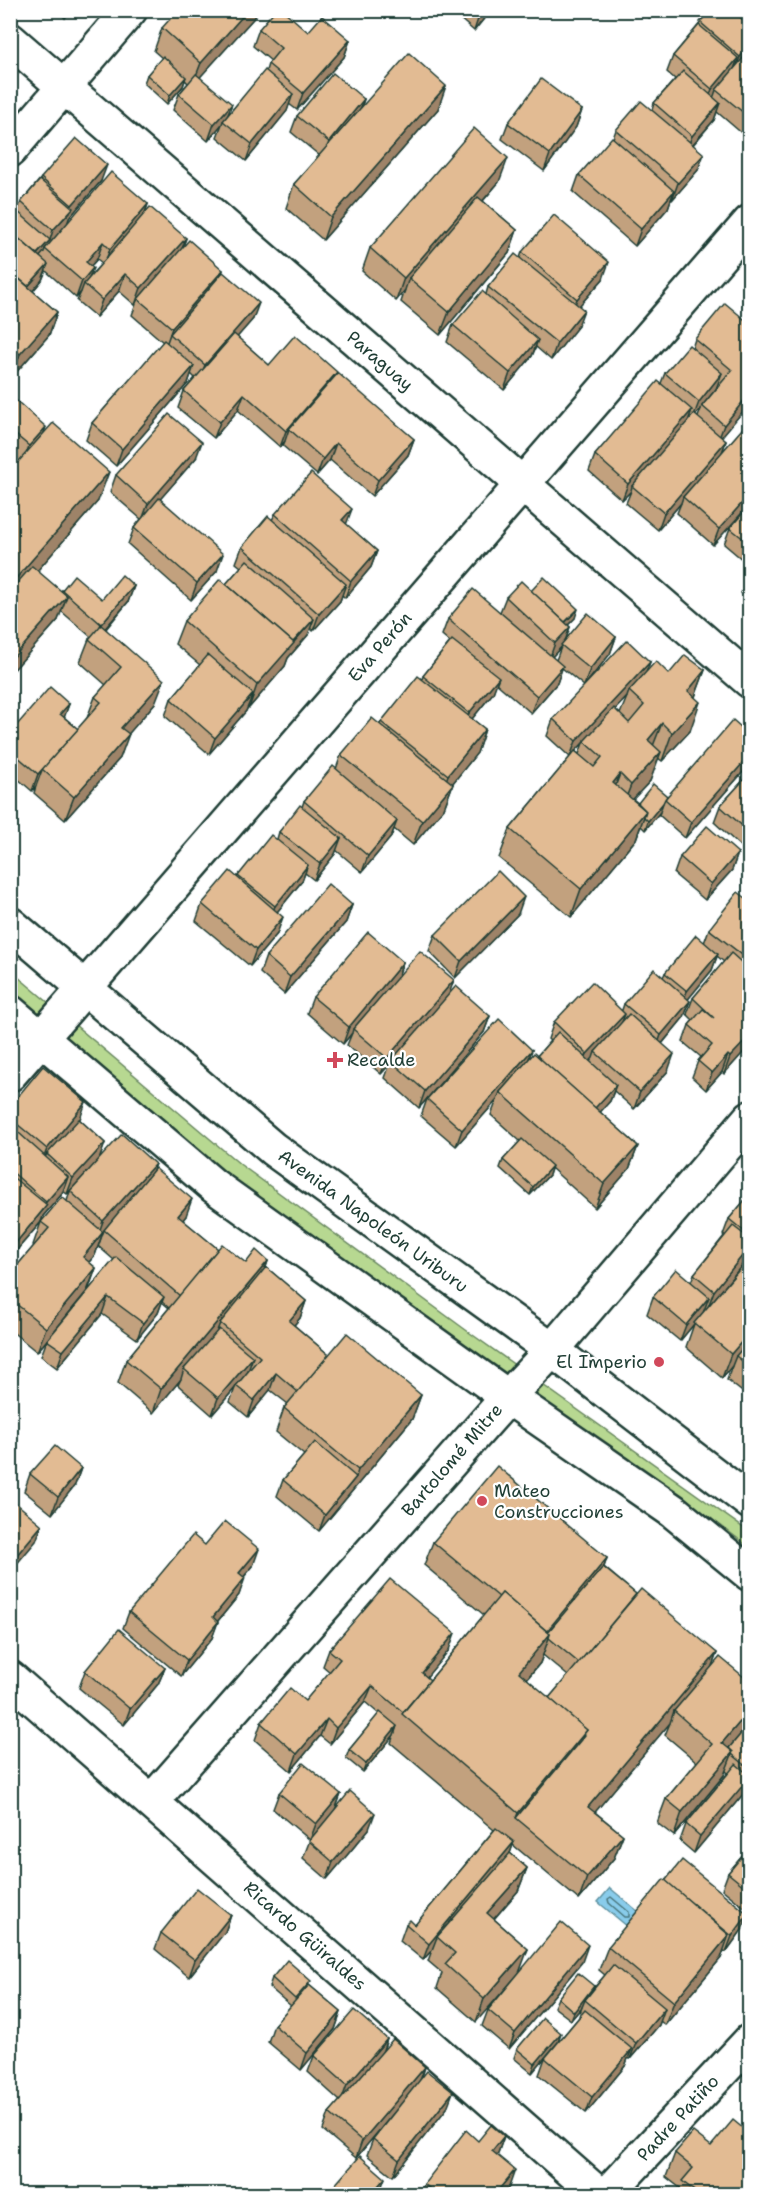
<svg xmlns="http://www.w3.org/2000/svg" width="760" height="2205" viewBox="0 0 760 2205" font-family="'Shantell Sans',sans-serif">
  <rect width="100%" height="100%" fill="#fff"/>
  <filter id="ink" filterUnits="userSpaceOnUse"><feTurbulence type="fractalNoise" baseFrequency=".0167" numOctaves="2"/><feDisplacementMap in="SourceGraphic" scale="12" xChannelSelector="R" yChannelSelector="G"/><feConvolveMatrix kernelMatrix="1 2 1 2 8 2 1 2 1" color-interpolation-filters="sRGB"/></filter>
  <g filter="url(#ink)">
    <polygon fill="#b7d891" stroke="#6b8a62" stroke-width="1.5" points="11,971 241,1165 470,1333 749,1532 749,1547 683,1497 457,1347 229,1179 79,1053 11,993"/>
    <polygon fill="#89cceb" stroke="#5f93a2" stroke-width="1.5" points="610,1888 640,1913 628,1927 598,1902"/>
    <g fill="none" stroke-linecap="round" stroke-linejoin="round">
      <polygon stroke="#49767d" stroke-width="1.5" points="611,1897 629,1912 629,1917 625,1917 609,1903 608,1899"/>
      <defs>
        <g id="minor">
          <polyline points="10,40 750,681"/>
          <polyline points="10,150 130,10"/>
          <polyline points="10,1074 750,222"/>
          <polyline points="10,1678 598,2194"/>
          <polyline points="152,1801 508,1397 552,1350 750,1118"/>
          <polyline points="607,2194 750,2041"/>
        </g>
        <g id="secondary">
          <polyline points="10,924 273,1149 552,1350 750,1502"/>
          <polyline points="10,1012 214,1186 508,1397 673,1511 750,1574"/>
        </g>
      </defs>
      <use href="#minor" stroke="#1f3d34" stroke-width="38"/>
      <use href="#secondary" stroke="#1f3d34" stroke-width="38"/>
      <use href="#minor" stroke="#fff" stroke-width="33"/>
      <use href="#secondary" stroke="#fff" stroke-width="33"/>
    </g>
    <g fill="#c2a17e" stroke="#1f3d34" stroke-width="1.5" fill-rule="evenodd">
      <polygon points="57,10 71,10 65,18"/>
      <polygon points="261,10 200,77 227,116 266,71 268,64 271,61 253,46 259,29 308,32 350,40 344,57 297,110 289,104 287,111 246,161 217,137 222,124 208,141 173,110 179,94 188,83 185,80 183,86 167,104 144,83 147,75 162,58 154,51 162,28"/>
      <polygon points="450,10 491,10 474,31"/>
      <polygon points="641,10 656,10 649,18"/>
      <polygon points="711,10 750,10 750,130 745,136 717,112 714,120 693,145 698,170 672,200 671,199 668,208 635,246 573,192 579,175 613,138 616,130 652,110 654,103 675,79 667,72 673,56"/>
      <polygon points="364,99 361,109 438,109 323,240 286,208 294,184 320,156 291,132 297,116"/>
      <polygon points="582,110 576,127 544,171 502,139 508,123"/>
      <path d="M41,178l60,3 -32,37 -1,4 80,-18 -3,9 41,25 -4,11 41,21 -2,4 32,45 -16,18 32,28 67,11 78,63 -6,16 -36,41 -42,-36 -13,15 -34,-29 2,-5 -5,6 -42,-37 -24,28 -36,-30 6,-17 11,-13 -4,-4 -3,9 -72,83 -30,-26 6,-17 71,-81 -31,-27 4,-11 -1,1 -16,-14 -23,26 -19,-16 4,-9 -5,6 -30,-27 -4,9 -9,11 24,21 -8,23 -37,42 -2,-1v-158l7,-7 4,-9zM97,259l5,4 -12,13 1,-10z"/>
      <polygon points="499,182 483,201 517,230 509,253 440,335 401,302 405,290 396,301 362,271 370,248"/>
      <polygon points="522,252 603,279 579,306 578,326 551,360 536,347 532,356 504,390 447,342 453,325 486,294 488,287 520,258"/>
      <path d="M750,324v79l-29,34 5,4 -4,11 28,-31v83l-37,41 -36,-32 4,-10 -23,27 -32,-27 5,-12 -9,9 -33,-29 6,-16 66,-72 4,-10 27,-25 3,-9zM701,409l-3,8 -3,-2z"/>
      <polygon points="10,395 44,433 98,501 37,571 61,592 62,590 102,599 134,586 128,602 106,629 155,703 128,734 120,758 65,820 34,793 36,786 32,791 10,772 10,733 69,704 64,717 78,729 87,718 95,697 106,685 80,662 89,639 91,637 61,611 58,620 10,674 16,465 10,460"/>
      <polygon points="196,458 160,499 217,571 191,600 128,544 134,528 141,519 110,492 116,475"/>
      <polygon points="750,505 750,566 724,544 730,528"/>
      <polygon points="275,514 346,524 377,551 371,567 345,598 342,595 340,601 313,631 310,628 308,635 288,658 285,666 249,708 248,707 246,711 209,754 165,716 171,699 200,665 175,644 184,621 226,584 241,567 236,563 242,547 272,520"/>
      <polygon points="750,571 750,600 741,593"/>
      <path d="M531,591l44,27 -7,7 2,2 -5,14 51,-4 -6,17 -26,32 -22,-18 -5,15 -26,30 -35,-30 -3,10 -21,26 13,10 -8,24 -25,31h1l-9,24 -31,37 -19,-16 -3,8 -29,35 -26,-22 -1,4 -21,26 -9,-7 -3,8 -25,31v22l-27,32 -54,-45 6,-17 35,-26 1,-2 39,-37 2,-7 23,-25 2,-6 32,-32 5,-14 39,-31 1,-2 41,-43 1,-3 27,-34 -8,-7 6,-16 52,-7 6,-15zM561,647l-5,13 -4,-3z"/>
      <path d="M650,662l-4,10 23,2 36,-4 -10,27 -5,34 -28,30 -4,-3 -8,23 -17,18 5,4 29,-7 83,-61v29l-65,74 -26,-23 1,-3 -15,18 -4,-4 -5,13 -65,78 -72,-59 11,-29 60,-72 -23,-21 6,-17zM627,697l-7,17 -5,-5zM583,743l-4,11 -4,-3z"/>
      <polygon points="750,773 750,838 741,847 714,822 720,806"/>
      <polygon points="738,853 732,870 705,900 674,874 680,857"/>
      <polygon points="750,901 750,1045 724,1074 722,1072 706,1090 692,1077 698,1061 701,1057 683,1042 689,1025 693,1020 687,1014 693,998 724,962 717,956 712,970 688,999 684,1017 662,1044 668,1071 634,1109 614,1091 610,1101 600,1112 638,1146 629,1169 595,1208 551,1168 549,1175 530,1195 500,1168 503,1160 520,1141 491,1115 497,1100 456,1146 421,1116 427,1099 532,1050 529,1058 537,1056 550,1041 548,1039 554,1022 622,1010 624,1004 663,977 665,973 704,943 709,929"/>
      <polygon points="352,905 346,922 284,994 260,973 266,956"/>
      <polygon points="518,914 455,978 429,951 435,935"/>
      <polygon points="403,962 398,977 449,995 490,1016 484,1032 419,1108 385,1078 390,1064 381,1074 347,1045 352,1033 343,1044 307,1013 313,997"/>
      <path d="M10,1106l69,13 26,24 -6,17 53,13 34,43 -3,4 35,29 28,14 22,-2 -2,6 40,34 -6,17 -6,7 35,30 92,40 -9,24 -93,112 -42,-35 6,-16 21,-25 -28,-23 8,-24 4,-4 -18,-14 -22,27 -18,-15 5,-14 -23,27 -34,-30 3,-6 -28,34 -35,-30 8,-23 43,-52 -7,-6 -4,11 -21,26 -35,-25 -45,54 -16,-12 6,-16 -10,12 -27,-22v-56l24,-28 -1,-1 8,-23 26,-21 3,-10 25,-27 -28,30 -4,-3 -1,3 -19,22 -2,6 -31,36zM104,1230l-6,16 16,14 -26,31 8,-23 -7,-6 6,-7z"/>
      <path d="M750,1194v204l-23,-18 5,-14 -10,12 -36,-31 8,-23 -14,17 -33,-27 6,-17 38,-15 3,-8 30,-38 -1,-1 6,-16zM748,1256l1,1 -19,23 17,-21z"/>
      <polygon points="81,1468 75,1485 52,1514 24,1491 30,1474"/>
      <path d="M433,1542l174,16 -3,9 32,27 81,59 -5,13 38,16v110l-5,-3 -1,4 -50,60 -14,-12 6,-17 42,-51 -2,-2 -2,4 -50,61 -17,-13 9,-24 31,-37 -32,-27 5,-12 -75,89 28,23 -9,23 -35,42 -66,-55 -3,8 17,15 -9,23 -24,28 34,30 -52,73 -39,-34 5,-15 -14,-12 4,-11 -9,10 -23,-19 6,-17 9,1 79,-95 -103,-87 5,-15 -2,7 -31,37 -17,-14 3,-8 30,-36 -14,-12 -35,42 -10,-8 -29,35 -36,-31 6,-17 44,-22 25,-29 -7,-6 6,-16h120l-23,27 4,3 54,-65 -60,-50zM543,1655l25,21 -19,22 -22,-19 13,-16z"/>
      <polygon points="205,1545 253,1566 244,1577 239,1595 218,1621 212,1638 181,1676 123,1628 129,1612"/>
      <polygon points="165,1668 158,1684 124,1725 79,1688 85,1671"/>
      <polygon points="279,1793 341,1794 335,1810 369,1829 327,1879 303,1858 310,1840 273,1809"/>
      <polygon points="750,1847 750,1912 722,1889 728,1873"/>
      <polygon points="231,1915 225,1932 189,1977 155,1949 161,1933"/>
      <polygon points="742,1930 726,1952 724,1951 721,1958 665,2025 660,2021 659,2025 630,2059 628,2058 625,2066 586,2113 539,2075 545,2058 579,2017 579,2016 582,2007 571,2020 554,2007 558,1998 594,1986 593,1989 605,1975 599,1970 608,1947"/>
      <polygon points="582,1962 509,2049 482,2026 488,2010"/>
      <polygon points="272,1978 309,1985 341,2012 335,2029 301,2070 268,2042 274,2025 291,2006 269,1987"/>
      <polygon points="387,2039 383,2051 425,2067 422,2077 447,2108 393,2176 367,2155 373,2139 380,2129 356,2158 323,2130 329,2113 340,2101 308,2072 314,2056"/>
      <polygon points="558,2042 532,2073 514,2058 517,2049"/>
      <polygon points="504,2136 498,2153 496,2155 509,2187 502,2194 420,2194 424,2184 478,2141"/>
      <polygon points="675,2153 750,2194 677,2194 680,2188 666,2177"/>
    </g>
    <g fill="#9e8367" stroke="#1f3d34" stroke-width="1.5">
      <polygon points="67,10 71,10 65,18"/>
      <polygon points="248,10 261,10 192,86 201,63"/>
      <polygon points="481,10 491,10 474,31"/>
      <polygon points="652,10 656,10 649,18"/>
      <polygon points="350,40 344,57 297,110 303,93"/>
      <polygon points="750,45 750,54 734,73 740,57"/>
      <polygon points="738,58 732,75 716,90 714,96 706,106 712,89"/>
      <polygon points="186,77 183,86 167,104 170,95"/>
      <polygon points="446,86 438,109 323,240 331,217"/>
      <polygon points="293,94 287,111 246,161 252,144"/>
      <polygon points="364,99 358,115 323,158 329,142"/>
      <polygon points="720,103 714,120 686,152 692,136"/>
      <polygon points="232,104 226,120 223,121 222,124 208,141 214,124"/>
      <polygon points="582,110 576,127 544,171 550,154"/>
      <polygon points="750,123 750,130 745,136"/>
      <polygon points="704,154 698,170 672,200 678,183"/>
      <polygon points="508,158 499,182 413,281 409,278 405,290 396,301 404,278"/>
      <polygon points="107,165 101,181 69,218 67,225 45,249 44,252 30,268 33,259 50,240 53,230 70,212 72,205"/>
      <polygon points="674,191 668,208 635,246 641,229"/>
      <polygon points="148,204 142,221 104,265 110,249"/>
      <polygon points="517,230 509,253 440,335 449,312"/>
      <polygon points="186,238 180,254 138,299 135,305 141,288"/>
      <polygon points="103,242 97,259 80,278 86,262"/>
      <polygon points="609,262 603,279 571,315 577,299"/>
      <polygon points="48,264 42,280 19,307 25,290"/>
      <polygon points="93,268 87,284 84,284 81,292 76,298 82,281"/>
      <polygon points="223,270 217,286 170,334 166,345 172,328"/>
      <polygon points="125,274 119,291 96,317 102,300"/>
      <polygon points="259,303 253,319 199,381 205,365"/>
      <polygon points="584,310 578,326 551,360 557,343"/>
      <polygon points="57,312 49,335 12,377 20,354"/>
      <polygon points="538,340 532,356 504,390 510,373"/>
      <polygon points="194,366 188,383 116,466 122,449"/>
      <polygon points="337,372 331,389 289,429 285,441 280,447 286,431"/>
      <polygon points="722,373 716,389 702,406 701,409 693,418 699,402"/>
      <polygon points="750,393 750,403 718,441 724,425"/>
      <polygon points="244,394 238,410 214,438 220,422"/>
      <polygon points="692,410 686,427 632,486 631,491 622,500 628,484"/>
      <polygon points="46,427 38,450 21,469 29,446"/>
      <polygon points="414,439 408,455 372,496 378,480"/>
      <polygon points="726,441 720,458 683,497 681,503 658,530 664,513"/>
      <polygon points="202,442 196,458 142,520 148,504"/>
      <polygon points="336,443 330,460 317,475 323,459"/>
      <polygon points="109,472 98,501 10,602 10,585"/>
      <polygon points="750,494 750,504 713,545 719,529"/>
      <polygon points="352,509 346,525 342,520"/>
      <polygon points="377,551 371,567 345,598 351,581"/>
      <polygon points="223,554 217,571 191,600 197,583"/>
      <polygon points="346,584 340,601 313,631 319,614"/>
      <polygon points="134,586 128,602 95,640 101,624"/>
      <polygon points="67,596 58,620 10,674 10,661"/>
      <polygon points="578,609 575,618 558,635 561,627"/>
      <polygon points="314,619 308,635 288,658 285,666 249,708 257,685"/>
      <polygon points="570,627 564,644 549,660 555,643"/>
      <polygon points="616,637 610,654 584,686 590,669"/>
      <polygon points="650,662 644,678 629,691 627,697 585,741 584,741 583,743 570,757 576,741"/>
      <polygon points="563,666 557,683 531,713 537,696"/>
      <polygon points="705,670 694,699 688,691"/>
      <polygon points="499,677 493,693 463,730 469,713"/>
      <polygon points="164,680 155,703 113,752 121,728"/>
      <polygon points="253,694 246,711 209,754 215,738"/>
      <polygon points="700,702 690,731 662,761 672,733"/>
      <polygon points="69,704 63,721 60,714"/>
      <polygon points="662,723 651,751 648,740"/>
      <polygon points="485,729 477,753 440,799 448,775"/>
      <polygon points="129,734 120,758 65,820 74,797"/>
      <polygon points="661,752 650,781 620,813 631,785"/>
      <polygon points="750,755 750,764 685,838 691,822"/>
      <polygon points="42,770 36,786 32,791 38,774"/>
      <polygon points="620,774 609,803 613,783"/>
      <polygon points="453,784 444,808 413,845 422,821"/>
      <polygon points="663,803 660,812 645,830 648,821"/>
      <polygon points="646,811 636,839 571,917 581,889"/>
      <polygon points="397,821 391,837 362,872 368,856"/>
      <polygon points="750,828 750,838 741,847 747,830"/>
      <polygon points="341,838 335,854 314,880 320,864"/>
      <polygon points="738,853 732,870 705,900 711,884"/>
      <polygon points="308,865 302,881 269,922 275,906"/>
      <polygon points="524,897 518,914 455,978 461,961"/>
      <polygon points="352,905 346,922 284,994 290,977"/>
      <polygon points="283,917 277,934 250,966 256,950"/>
      <polygon points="718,954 712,970 681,1008 687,991"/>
      <polygon points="403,962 397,979 353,1029 352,1033 343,1044 349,1027"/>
      <polygon points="454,980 448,997 391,1061 390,1064 381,1074 387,1058"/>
      <polygon points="690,1001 684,1017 655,1052 661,1035"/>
      <polygon points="625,1014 619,1030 595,1052 593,1058 581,1071 587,1054"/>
      <polygon points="490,1016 484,1032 419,1108 425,1091"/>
      <polygon points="750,1036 750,1045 724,1074 730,1057"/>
      <polygon points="532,1050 526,1066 500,1092 497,1100 456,1146 462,1130"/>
      <polygon points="674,1054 668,1071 634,1109 640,1092"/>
      <polygon points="728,1055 722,1072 706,1090 712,1073"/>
      <polygon points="616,1085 610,1101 588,1126 594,1109"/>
      <polygon points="86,1102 80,1119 49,1156 47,1154 41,1165 47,1149"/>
      <polygon points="105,1143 99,1160 67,1194 73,1178"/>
      <polygon points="638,1146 629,1169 595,1208 604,1184"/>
      <polygon points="155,1164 149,1181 97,1238 103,1221"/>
      <polygon points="552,1166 549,1175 530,1195 533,1187"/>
      <polygon points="68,1177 62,1194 43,1216 41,1222 10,1258 10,1254 14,1245 44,1209 46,1202"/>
      <polygon points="192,1199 186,1216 172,1233 178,1216"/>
      <polygon points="103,1232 95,1255 74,1280 83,1257"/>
      <polygon points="750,1246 750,1252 747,1259 708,1307 714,1291"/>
      <polygon points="268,1261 260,1284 220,1323 214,1339 184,1369 181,1379 153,1413 161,1389"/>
      <polygon points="96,1268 87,1291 37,1352 46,1328"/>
      <polygon points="108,1297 102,1314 57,1368 63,1351"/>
      <polygon points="164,1297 158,1313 137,1339 143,1323"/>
      <polygon points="709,1297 703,1313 680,1341 686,1325"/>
      <polygon points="306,1301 300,1318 283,1338 289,1321"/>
      <polygon points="750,1332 750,1345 736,1356 732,1366 722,1378 731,1354"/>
      <polygon points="253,1357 247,1374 236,1386 235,1388 212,1415 218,1398"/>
      <polygon points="276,1373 270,1390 248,1417 254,1400"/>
      <polygon points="421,1395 412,1419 319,1531 325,1515 356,1477 358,1470"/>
      <polygon points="81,1468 75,1485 52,1514 58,1497"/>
      <polygon points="42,1525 36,1541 10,1572 10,1563"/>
      <polygon points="259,1549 253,1566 233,1589 239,1573"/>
      <polygon points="607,1558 599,1581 549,1638 540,1663 508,1701 519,1672 543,1635"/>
      <polygon points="245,1578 239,1595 207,1634 213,1617"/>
      <polygon points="218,1622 212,1638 181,1676 187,1660"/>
      <polygon points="455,1633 449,1650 416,1690 422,1673"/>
      <polygon points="717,1653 708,1676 674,1711 670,1723 580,1830 588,1807"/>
      <polygon points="165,1668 158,1684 124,1725 130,1709"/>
      <polygon points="372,1686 365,1702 330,1744 336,1728"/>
      <polygon points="750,1710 750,1723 714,1766 722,1743"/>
      <polygon points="327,1719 320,1736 291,1771 297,1754"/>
      <polygon points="397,1726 394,1735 363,1772 366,1764"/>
      <polygon points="587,1730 577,1758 516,1818 518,1813"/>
      <polygon points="733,1752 724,1775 674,1836 682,1812"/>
      <polygon points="750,1772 750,1778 744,1793 694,1853 700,1836 746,1781"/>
      <polygon points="341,1794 335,1810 310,1840 316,1824"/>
      <polygon points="375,1813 369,1829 327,1879 333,1862"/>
      <polygon points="623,1835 614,1858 579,1900 587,1877"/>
      <polygon points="514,1842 508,1859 437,1937 432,1950 423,1960 429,1944"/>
      <polygon points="527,1868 518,1891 478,1937 487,1913"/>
      <polygon points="748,1914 742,1930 726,1952 732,1936"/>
      <polygon points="231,1915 225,1932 189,1977 195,1960"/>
      <polygon points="729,1935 721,1958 665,2025 674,2002"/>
      <polygon points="588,1945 582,1962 509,2049 515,2033"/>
      <polygon points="528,1949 519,1973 476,2022 484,1999"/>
      <polygon points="594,1986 591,1995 585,2000 582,2007 571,2020 574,2012"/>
      <polygon points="665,2008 659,2025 630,2059 636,2043"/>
      <polygon points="341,2012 335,2029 301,2070 307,2053"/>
      <polygon points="561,2033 558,2042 532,2073 535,2064"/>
      <polygon points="387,2039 381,2055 341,2102 347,2085"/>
      <polygon points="632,2049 625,2066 586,2113 592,2097"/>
      <polygon points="425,2067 419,2083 356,2158 362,2141"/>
      <polygon points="453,2092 447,2108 393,2176 399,2160"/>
      <polygon points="504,2136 498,2153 486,2168 492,2151"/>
      <polygon points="515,2170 509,2187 502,2194 495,2194"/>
      <polygon points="385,2178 379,2194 371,2194"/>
      <polygon points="750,2185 750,2194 741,2194"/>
    </g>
    <g fill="#e2bb93" stroke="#1f3d34" stroke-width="1.5">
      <polygon points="178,10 248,10 201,63 162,28"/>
      <polygon points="275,10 283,10 308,32 322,16 350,40 303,93 268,64 281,48 259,29"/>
      <polygon points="711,10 732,10 750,26 750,45 740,57 700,22"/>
      <polygon points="736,10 750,10 750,22"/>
      <polygon points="699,25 738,58 712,89 673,56"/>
      <polygon points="750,50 750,118 716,90"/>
      <polygon points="409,53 446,86 331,217 294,184"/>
      <polygon points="163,56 186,77 170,95 147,75"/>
      <polygon points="265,70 293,94 252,144 223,121"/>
      <polygon points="683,71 720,103 692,136 654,103"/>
      <polygon points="333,73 364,99 329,142 297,116"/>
      <polygon points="196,74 232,104 214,124 179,94"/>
      <polygon points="541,79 582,110 550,154 508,123"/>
      <polygon points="641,101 704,154 678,183 616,130"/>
      <polygon points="474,128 508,158 404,278 370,248"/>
      <polygon points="612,137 674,191 641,229 579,175"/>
      <polygon points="76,138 107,165 72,205 41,178"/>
      <polygon points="111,172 148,204 110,249 103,242 86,262 93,268 82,281 45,249"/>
      <polygon points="40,180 73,208 53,230 21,202"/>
      <polygon points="478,197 517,230 449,312 409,278"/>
      <polygon points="150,207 186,238 141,288 125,274 102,300 84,284"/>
      <polygon points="17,211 50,240 37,254 10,231 10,218"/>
      <polygon points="554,215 609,262 577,299 522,252"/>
      <polygon points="10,231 48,264 28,286 10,271"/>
      <polygon points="189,240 223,270 172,328 138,299"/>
      <polygon points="515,254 584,310 557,343 488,287"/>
      <polygon points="10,271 57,312 20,354 10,345"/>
      <polygon points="223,272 259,303 205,365 170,334"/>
      <polygon points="482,291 538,340 510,373 453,325"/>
      <polygon points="725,303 750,324 750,393 724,425 702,406 732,370 695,339"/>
      <polygon points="234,334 269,365 295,335 337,372 286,431 244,394 220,422 184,391"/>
      <polygon points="164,340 194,366 122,449 92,423"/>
      <polygon points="689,345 722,373 699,402 665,373"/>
      <polygon points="338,373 414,439 378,480 336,443 323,459 289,429"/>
      <polygon points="658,381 692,410 628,484 595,455"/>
      <polygon points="10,395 46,427 29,446 10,430"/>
      <polygon points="169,414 202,442 148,504 116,475"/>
      <polygon points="694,414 726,441 664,513 632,486"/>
      <polygon points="749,421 750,494 719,529 683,497"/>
      <polygon points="53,423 109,472 10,585 10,471"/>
      <polygon points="311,473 352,509 342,520 377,551 351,581 275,514"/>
      <polygon points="159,498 223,554 197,583 134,528"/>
      <polygon points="750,505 750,544 730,528"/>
      <polygon points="268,516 346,584 319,614 242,547"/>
      <polygon points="247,560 314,619 293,642 226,584"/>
      <polygon points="32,566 67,596 10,661 10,591"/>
      <polygon points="74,575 102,599 122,575 134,586 101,624 62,590"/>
      <polygon points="544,577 578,609 565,622 531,591"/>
      <polygon points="220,579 294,643 257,685 184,621"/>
      <polygon points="521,581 570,627 555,643 506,597"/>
      <polygon points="473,589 563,666 537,696 448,619"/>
      <polygon points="588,613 616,637 590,669 561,645"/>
      <polygon points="101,625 164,680 121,728 129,734 74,797 42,769 101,702 95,697 121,667 89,639"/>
      <polygon points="452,640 499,677 469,713 423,676"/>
      <polygon points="627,640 650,662 576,741 553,719"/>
      <polygon points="208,655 253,694 215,738 171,699"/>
      <polygon points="685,655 705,670 688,691 700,702 672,733 662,723 648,740 661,752 631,785 620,774 613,783 646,811 581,889 510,829 575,751 594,767 602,757 584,741 614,708 629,723 644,705 629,691 656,661 669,674"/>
      <polygon points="418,676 485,729 448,775 381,722"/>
      <polygon points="50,687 69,704 60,714 78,729 38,774 10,750 10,733"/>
      <polygon points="372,718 453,784 422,821 341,755"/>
      <polygon points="733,720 750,735 750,755 691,822 665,799"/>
      <polygon points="333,766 397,821 368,856 304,801"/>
      <polygon points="750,773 750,828 747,830 720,806"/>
      <polygon points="653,784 667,796 665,799 663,803 648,821 644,817 646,811 638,803"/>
      <polygon points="300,805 341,838 320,864 279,832"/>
      <polygon points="707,826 738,853 711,884 680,857"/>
      <polygon points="271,835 308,865 275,906 238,876"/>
      <polygon points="230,871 283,917 256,950 202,904"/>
      <polygon points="498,871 524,897 461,961 435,935"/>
      <polygon points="328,884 352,905 290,977 266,956"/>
      <polygon points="738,892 750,901 750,961 709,929"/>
      <polygon points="368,932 403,962 349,1027 313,997"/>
      <polygon points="696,935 718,954 687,991 665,973"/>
      <polygon points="420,951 454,980 387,1058 353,1029"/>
      <polygon points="731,953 750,970 750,1036 730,1057 728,1055 712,1073 698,1061 712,1045 689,1025 703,1009 714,1018 693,998"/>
      <polygon points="654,969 690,1001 661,1035 624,1004"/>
      <polygon points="592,982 625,1014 587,1054 554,1022"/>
      <polygon points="456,986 490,1016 425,1091 391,1061"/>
      <polygon points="629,1014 674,1054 640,1092 595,1052"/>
      <polygon points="499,1019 532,1050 462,1130 427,1099"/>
      <polygon points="558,1032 616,1085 595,1108 537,1056"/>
      <polygon points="534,1053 638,1146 604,1184 500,1092"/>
      <polygon points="43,1066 86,1102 47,1149 10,1118 10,1106"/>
      <polygon points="79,1119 105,1143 73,1178 47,1154"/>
      <polygon points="10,1125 68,1177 46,1202 10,1170"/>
      <polygon points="122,1134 155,1164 103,1221 70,1191"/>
      <polygon points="522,1139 552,1166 533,1187 503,1160"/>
      <polygon points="155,1168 192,1199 178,1216 218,1249 180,1296 104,1230"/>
      <polygon points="10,1175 47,1205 14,1245 10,1242"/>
      <polygon points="750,1194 750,1236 729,1219"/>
      <polygon points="62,1197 103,1232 83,1257 96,1268 46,1328 10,1299 10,1274 49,1228 41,1222"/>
      <polygon points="733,1226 750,1239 750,1246 714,1291 694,1274"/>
      <polygon points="222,1244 246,1263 256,1250 268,1261 161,1389 126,1360"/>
      <polygon points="116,1257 164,1297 143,1323 108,1297 63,1351 47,1340"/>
      <polygon points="750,1257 750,1332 731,1354 694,1323"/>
      <polygon points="266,1267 306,1301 289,1321 329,1355 298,1392 276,1373 254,1400 236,1386 260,1357 220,1323"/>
      <polygon points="676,1269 709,1297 686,1325 653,1297"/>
      <polygon points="219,1329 253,1357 218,1398 184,1369"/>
      <polygon points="347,1333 421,1395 358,1470 284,1408"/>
      <polygon points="750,1339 750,1367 736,1356"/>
      <polygon points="315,1442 356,1477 325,1515 283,1480"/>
      <polygon points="55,1446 81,1468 58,1497 30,1474"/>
      <polygon points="497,1466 607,1558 547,1631 502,1593 499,1597 433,1542"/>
      <polygon points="10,1498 42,1525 10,1563"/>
      <polygon points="225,1521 259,1549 239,1573 245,1578 213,1617 218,1622 187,1660 129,1612 193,1535 205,1545"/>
      <polygon points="603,1567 636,1594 579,1663 549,1638 550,1634 548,1632"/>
      <polygon points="390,1579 455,1633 422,1673 430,1680 403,1712 372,1686 336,1728 327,1719 297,1754 261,1723 290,1688 305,1701 340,1659 329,1650"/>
      <polygon points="641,1589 717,1653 588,1807 623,1835 587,1877 516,1818 585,1735 584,1734 587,1730 549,1698"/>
      <polygon points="502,1593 550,1634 519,1672 587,1730 518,1813 402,1714"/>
      <polygon points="119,1629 165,1668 130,1709 85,1671"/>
      <polygon points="720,1657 750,1682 750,1710 722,1743 733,1752 682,1812 666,1799 712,1744 674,1711"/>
      <polygon points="380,1712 397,1726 366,1764 349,1750"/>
      <polygon points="750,1723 750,1769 732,1754 733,1752 729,1748"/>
      <polygon points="303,1763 341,1794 316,1824 279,1793"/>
      <polygon points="736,1764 750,1776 750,1777 700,1836 686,1824"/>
      <polygon points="350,1791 375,1813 333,1862 309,1841"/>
      <polygon points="496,1828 514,1842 429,1944 406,1924 410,1920 415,1925"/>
      <polygon points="750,1847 750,1891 728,1873"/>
      <polygon points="510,1853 527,1868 487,1913 528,1949 484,1999 445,1964 455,1953 437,1937"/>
      <polygon points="682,1860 748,1914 732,1936 665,1881"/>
      <polygon points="664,1879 729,1935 674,2002 608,1947"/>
      <polygon points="197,1888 231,1915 195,1960 161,1933"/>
      <polygon points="561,1922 588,1945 515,2033 488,2010"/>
      <polygon points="287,1960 311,1981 295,1999 272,1978"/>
      <polygon points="613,1965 665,2008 636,2043 585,2000"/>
      <polygon points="578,1973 594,1986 574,2012 558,1998"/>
      <polygon points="309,1985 341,2012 307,2053 274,2025"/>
      <polygon points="354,2010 387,2039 347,2085 314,2056"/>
      <polygon points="585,2010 632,2049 592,2097 545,2058"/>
      <polygon points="543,2018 561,2033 535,2064 517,2049"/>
      <polygon points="393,2039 425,2067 362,2141 329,2113"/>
      <polygon points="427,2071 453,2092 399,2160 373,2139"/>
      <polygon points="733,2120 750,2134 750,2185 741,2194 698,2194 682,2181 693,2168 675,2153 693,2132 711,2146"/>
      <polygon points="491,2125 504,2136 492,2151 515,2170 495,2194 437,2194 424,2184 466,2130 478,2141"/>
      <polygon points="360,2156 385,2178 371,2194 327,2194"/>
    </g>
  </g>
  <g fill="#d1495b" stroke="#fff" stroke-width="2">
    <path d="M332 1051h6v6h6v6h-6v6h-6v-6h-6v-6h6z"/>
    <circle cx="659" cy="1362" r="6"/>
    <circle cx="482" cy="1501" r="6"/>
  </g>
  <g text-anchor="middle" stroke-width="4.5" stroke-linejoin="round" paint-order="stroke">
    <g font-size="18" fill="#1f3d34" stroke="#fff">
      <text transform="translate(380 361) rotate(41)" y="6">Paraguay</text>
      <text transform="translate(380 647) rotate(-49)" y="6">Eva Perón</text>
      <text transform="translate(373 1221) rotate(36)" y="6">Avenida Napoleón Uriburu</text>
      <text transform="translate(452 1460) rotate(-49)" y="6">Bartolomé Mitre</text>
      <text transform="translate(305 1936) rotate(41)" y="6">Ricardo Güiraldes</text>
      <text transform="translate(678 2118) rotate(-47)" y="6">Padre Patiño</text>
    </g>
    <g font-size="18" fill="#1f3d34" stroke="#fff" text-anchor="start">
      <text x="347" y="1066">Recalde</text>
      <text x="647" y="1368" text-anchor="end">El Imperio</text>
      <text x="494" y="1497">Mateo<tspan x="494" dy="21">Construcciones</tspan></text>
    </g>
  </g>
  <rect width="760" height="2205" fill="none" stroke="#fff" stroke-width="36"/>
  <rect x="18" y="18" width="724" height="2169" fill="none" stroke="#1f3d34" stroke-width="2" filter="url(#ink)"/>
</svg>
